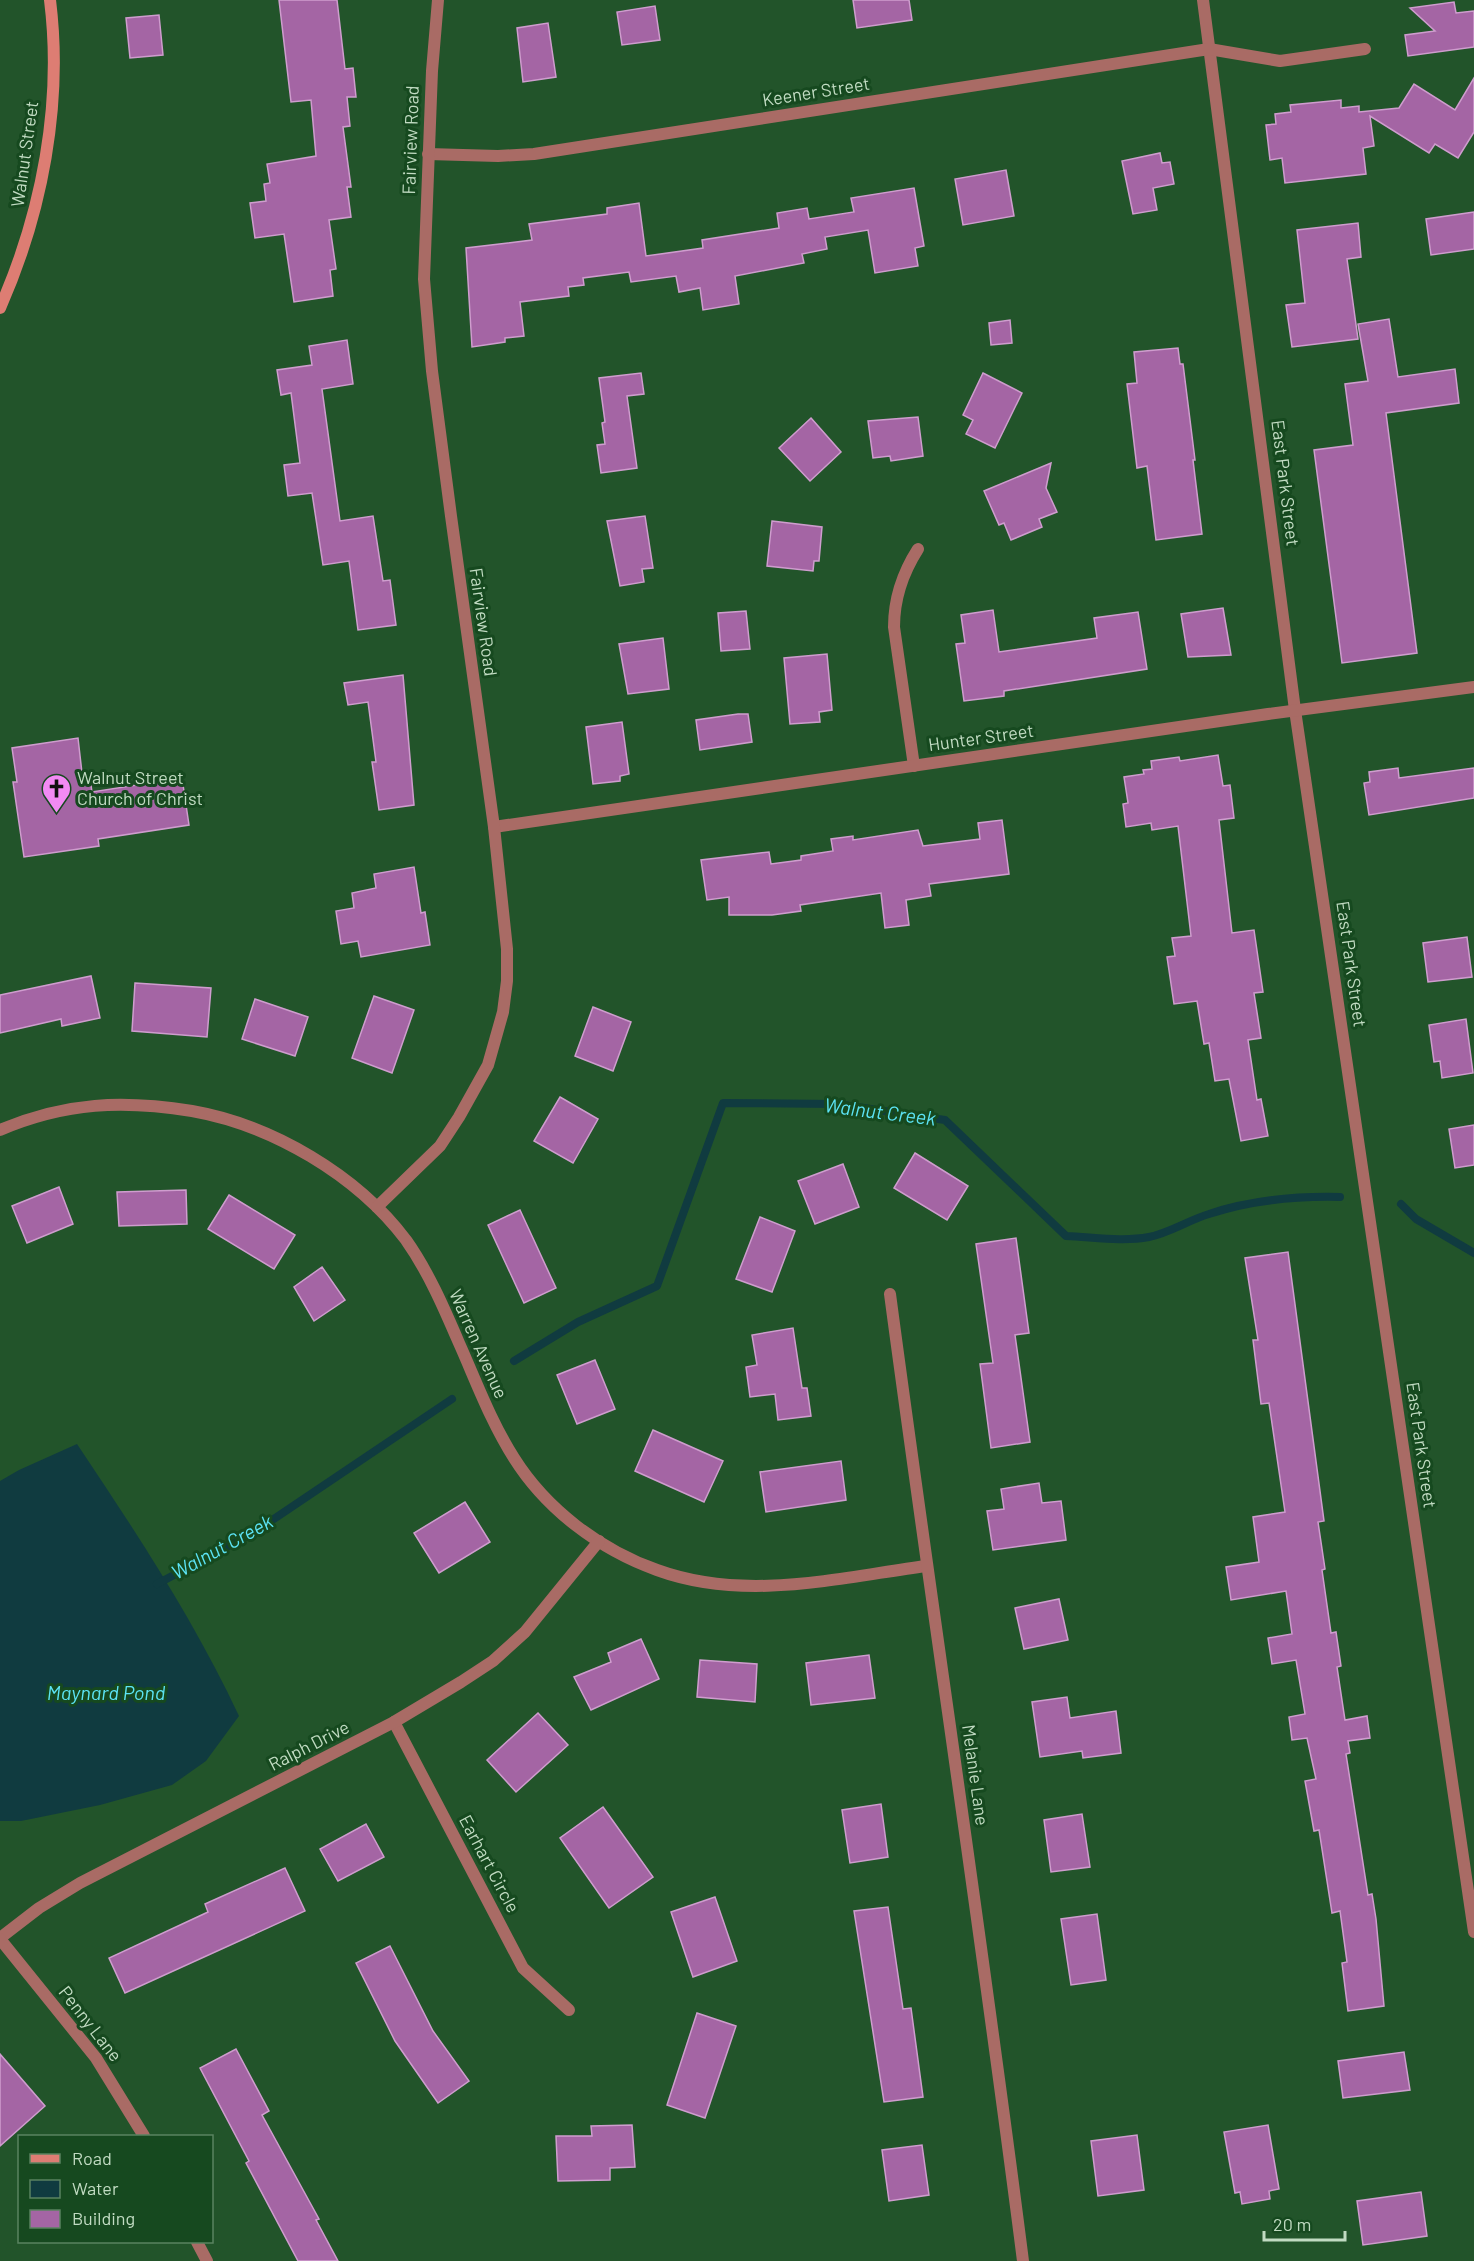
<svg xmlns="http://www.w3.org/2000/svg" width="1474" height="2261" viewBox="0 0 1474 2261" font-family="Barlow,sans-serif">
  <rect width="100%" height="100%" fill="#22542a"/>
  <path fill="#103b40" d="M77,1444c59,88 117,176 162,272l-33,45 -34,24 -72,20 -79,16h-21v-340l19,-11z"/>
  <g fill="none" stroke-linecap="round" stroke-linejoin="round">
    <g stroke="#103b40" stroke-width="8">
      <polyline points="1401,1204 1416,1219 1474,1253"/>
      <path d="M514,1361l64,-39 79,-36 66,-183 114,1 108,16 121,116c27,1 56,6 83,1 20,-4 40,-17 60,-23 42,-14 86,-18 131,-17"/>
      <polyline points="157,1584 253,1533 452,1399"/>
    </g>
  </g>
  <g fill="#a465a4" stroke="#cf9dce" stroke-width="1.5">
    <polygon points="279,0 337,0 345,69 353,68 356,97 347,97 350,126 343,127 351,187 347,187 351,217 329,220 336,269 330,270 333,296 294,302 284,234 255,238 250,203 266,201 264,184 270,183 267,164 316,156 311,100 291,102"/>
    <polygon points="853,0 909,0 912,20 857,28"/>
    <polygon points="1454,2 1456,13 1474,11 1474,47 1408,56 1405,35 1435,31 1410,8"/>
    <polygon points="655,6 660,40 622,45 617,12"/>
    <polygon points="159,15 163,55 130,58 126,18"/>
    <polygon points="548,23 556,77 523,82 517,28"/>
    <polygon points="1474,78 1474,132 1458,158 1435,144 1429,153 1370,116 1374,146 1363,148 1366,174 1285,183 1282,158 1270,160 1266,125 1276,124 1275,114 1291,112 1290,105 1341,100 1341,108 1359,106 1359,112 1399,108 1414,84 1455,110"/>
    <polygon points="1160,153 1162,163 1170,162 1174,184 1153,188 1157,210 1133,214 1122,161"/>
    <polygon points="1006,170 1014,216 963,225 955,179"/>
    <polygon points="914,188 924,246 915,248 918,266 875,273 868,230 825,237 827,249 802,254 804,263 735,276 739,304 703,310 700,288 679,292 676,276 631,282 629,272 583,278 584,285 568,287 569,296 520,302 524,336 505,338 505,342 472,347 466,248 532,240 529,224 607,214 607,208 639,203 646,256 703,248 702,240 779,228 777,213 807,208 809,219 854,212 851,198"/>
    <polygon points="1474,212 1474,249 1431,255 1426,219"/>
    <polygon points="1358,223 1361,257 1347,259 1358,339 1292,347 1286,305 1305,303 1297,230"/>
    <polygon points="1389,319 1398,377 1455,369 1459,403 1386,413 1417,653 1342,663 1314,450 1353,445 1345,384 1368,381 1358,324"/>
    <polygon points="1010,320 1012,343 991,345 989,323"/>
    <polygon points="347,340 353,384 322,389 340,521 373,516 383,581 390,580 396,625 358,630 349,561 323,565 312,493 288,496 284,465 300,463 291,393 281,395 277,370 312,365 309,346"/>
    <polygon points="1178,348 1180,364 1183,364 1195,460 1193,460 1202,534 1156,540 1147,466 1137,468 1127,384 1137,383 1134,352"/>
    <polygon points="641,373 644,394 627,396 637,468 601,473 597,445 605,444 602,423 605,422 599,378"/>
    <polygon points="983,373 1022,393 995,448 966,434 973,420 963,415"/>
    <polygon points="918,417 923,456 891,461 890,456 873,458 868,421"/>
    <polygon points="811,418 841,452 810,481 779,448"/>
    <polygon points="1051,463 1046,488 1057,512 1039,519 1042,527 1011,540 1004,523 999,525 984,491"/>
    <polygon points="645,516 653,568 642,569 644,582 620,586 607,521"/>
    <polygon points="772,521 822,527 819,561 814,561 813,571 767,566"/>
    <polygon points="1223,608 1231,655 1188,657 1181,614"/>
    <polygon points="993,610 999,652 1097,638 1094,618 1138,612 1147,669 1004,691 1004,696 964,701 956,644 965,643 961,615"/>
    <polygon points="746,611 750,649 721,651 718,613"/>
    <polygon points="663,638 669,689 628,694 619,644"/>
    <polygon points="827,654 832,710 819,712 820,722 790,724 784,658"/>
    <polygon points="403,675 414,805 379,810 372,762 376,762 368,702 348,705 344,683"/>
    <polygon points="738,714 748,714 752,742 700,750 696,720"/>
    <polygon points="622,722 629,774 620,776 620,781 593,784 586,727"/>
    <polygon points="78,738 82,773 89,772 92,792 182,778 189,825 98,839 99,846 24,857 13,782 17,782 12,748"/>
    <polygon points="1218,755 1223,786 1230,785 1234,818 1219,820 1232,933 1254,930 1263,992 1254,993 1261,1038 1248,1040 1257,1100 1261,1099 1268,1136 1241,1141 1229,1079 1215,1081 1209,1043 1204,1044 1197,1001 1174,1004 1167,957 1175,956 1172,938 1191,936 1178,826 1152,830 1151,823 1126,827 1123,804 1128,803 1124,777 1144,774 1143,770 1152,769 1151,761 1179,757 1180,761"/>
    <polygon points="1398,768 1399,778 1474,768 1474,798 1369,815 1364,783 1370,782 1369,772"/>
    <polygon points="1002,820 1009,874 929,884 931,896 906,900 909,925 885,928 881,893 800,905 801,911 772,915 729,915 729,897 707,900 701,860 769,852 771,864 801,860 801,856 833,851 831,839 853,836 853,840 918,830 923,846 980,839 978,823"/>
    <polygon points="414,867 421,913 425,912 430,945 361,957 358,941 341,944 336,911 354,908 352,893 376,888 374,874"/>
    <polygon points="1467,937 1472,977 1428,982 1423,943"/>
    <polygon points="91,976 100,1018 62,1026 61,1019 0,1033 0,995"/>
    <polygon points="135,983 211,988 207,1037 132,1031"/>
    <polygon points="374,996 414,1010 392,1073 352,1058"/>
    <polygon points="255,999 308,1017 295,1056 242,1039"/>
    <polygon points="593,1007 631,1022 613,1071 575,1056"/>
    <polygon points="1466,1019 1473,1073 1442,1078 1440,1061 1434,1062 1429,1025"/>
    <polygon points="560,1097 598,1119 573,1163 534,1141"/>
    <polygon points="1474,1125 1474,1165 1455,1168 1449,1129"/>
    <polygon points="915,1153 968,1186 947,1220 894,1188"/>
    <polygon points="843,1164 859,1207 815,1224 798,1181"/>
    <polygon points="59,1187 73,1224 27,1243 12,1206"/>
    <polygon points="186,1190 187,1224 119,1226 117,1192"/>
    <polygon points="229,1195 295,1235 274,1269 208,1229"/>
    <polygon points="520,1210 556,1288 524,1303 488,1225"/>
    <polygon points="760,1217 795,1231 772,1292 736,1279"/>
    <polygon points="1016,1238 1029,1333 1015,1335 1030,1442 991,1448 980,1364 993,1363 976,1244"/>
    <polygon points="1288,1252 1324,1521 1318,1522 1325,1569 1322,1570 1331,1633 1336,1632 1341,1666 1337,1667 1345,1720 1367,1716 1370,1738 1348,1741 1350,1753 1346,1754 1368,1895 1372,1894 1376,1919 1384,2006 1348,2011 1342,1963 1347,1962 1340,1911 1332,1913 1319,1830 1314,1831 1305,1781 1316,1779 1307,1738 1292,1740 1289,1717 1305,1714 1296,1660 1272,1664 1268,1638 1292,1634 1286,1591 1231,1600 1226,1567 1259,1562 1253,1517 1285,1512 1269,1403 1261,1404 1253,1340 1258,1340 1245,1258"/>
    <polygon points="322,1267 345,1300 314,1321 294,1287"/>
    <polygon points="793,1328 802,1388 807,1388 811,1416 778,1420 775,1394 750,1397 746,1367 757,1365 752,1335"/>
    <polygon points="595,1360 615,1409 577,1424 557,1375"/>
    <polygon points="653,1430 723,1461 704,1502 635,1471"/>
    <polygon points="841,1461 846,1500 766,1512 760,1472"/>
    <polygon points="1039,1483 1042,1503 1061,1501 1066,1540 993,1550 987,1511 1004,1509 1001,1489"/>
    <polygon points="465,1502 490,1542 439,1573 414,1533"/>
    <polygon points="1059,1599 1068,1640 1024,1649 1015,1608"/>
    <polygon points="641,1639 659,1679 591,1710 574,1677 611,1662 608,1653"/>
    <polygon points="869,1655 875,1698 811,1705 806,1663"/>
    <polygon points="700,1660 757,1664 755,1702 697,1697"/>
    <polygon points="1067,1697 1070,1718 1116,1711 1121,1753 1083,1758 1082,1751 1040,1757 1032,1702"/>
    <polygon points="538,1713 568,1745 516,1792 487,1760"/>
    <polygon points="881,1804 888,1857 850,1863 842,1810"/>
    <polygon points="603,1807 653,1877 609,1908 560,1838"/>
    <polygon points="1082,1814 1090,1867 1051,1872 1044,1820"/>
    <polygon points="366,1824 384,1857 338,1881 320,1849"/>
    <polygon points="285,1868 305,1911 125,1993 109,1958 208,1912 205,1904"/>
    <polygon points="715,1897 737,1961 693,1977 671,1912"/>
    <polygon points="888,1907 903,2009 911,2008 923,2097 884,2102 854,1911"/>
    <polygon points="1097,1914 1106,1980 1071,1985 1061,1919"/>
    <polygon points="390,1946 433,2031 469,2081 438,2103 395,2041 356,1963"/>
    <polygon points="697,2013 736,2026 705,2118 667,2105"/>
    <polygon points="236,2049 269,2111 262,2115 319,2219 316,2220 338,2261 298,2261 246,2163 249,2161 200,2068"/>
    <polygon points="1404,2052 1410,2090 1343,2098 1338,2061"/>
    <polygon points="0,2054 45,2106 0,2146"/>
    <polygon points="632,2125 635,2167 610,2168 610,2180 558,2181 556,2136 592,2136 591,2126"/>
    <polygon points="1268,2125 1279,2189 1269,2191 1270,2199 1242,2204 1240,2192 1235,2193 1224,2132"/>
    <polygon points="1137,2135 1144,2190 1098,2196 1091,2141"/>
    <polygon points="922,2145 929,2195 889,2201 882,2150"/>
    <polygon points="1421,2192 1427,2236 1363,2245 1357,2201"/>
  </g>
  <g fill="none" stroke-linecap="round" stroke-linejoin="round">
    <g stroke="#a96b65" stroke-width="12">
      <polyline points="1203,0 1295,710 1474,1932"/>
      <polyline points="428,154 498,156 534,154 1209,49 1280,61 1365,49"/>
      <path d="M914,766l-20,-139c0,-29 8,-53 24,-78"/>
      <polyline points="494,827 1268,714 1474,687"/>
      <path d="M0,1130c66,-28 123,-30 192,-19 80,14 165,64 214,129 22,31 38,68 53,103 17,38 32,79 55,115 32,51 86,92 143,112 88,32 180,8 269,-4"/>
      <polyline points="377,1207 440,1146 459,1117 488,1065 503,1012 507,981 507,949 494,827 451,516 432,371 424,279 432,71 438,0"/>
      <path d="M890,1294c43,323 92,644 133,967"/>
      <polyline points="394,1722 523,1968 569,2010"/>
      <polyline points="0,1938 39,1908 80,1883 394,1722 461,1682 493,1661 525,1632 599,1541"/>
      <polyline points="0,1939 96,2058 144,2136"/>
      <polyline points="197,2242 207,2261"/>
    </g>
    <path stroke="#dd7d73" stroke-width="12" d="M0,308c42,-95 63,-204 50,-308"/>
  </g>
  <defs>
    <symbol id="church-pin" viewBox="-11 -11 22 30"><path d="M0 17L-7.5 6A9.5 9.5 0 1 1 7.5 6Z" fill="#f28af3" stroke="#16491f"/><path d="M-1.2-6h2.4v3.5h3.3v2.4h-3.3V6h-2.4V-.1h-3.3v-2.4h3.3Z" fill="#111"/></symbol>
  </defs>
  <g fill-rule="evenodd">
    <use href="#church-pin" x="40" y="772" width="33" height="45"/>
  </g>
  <g text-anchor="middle" stroke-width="6" stroke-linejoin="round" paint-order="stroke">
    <g font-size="18" fill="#c1dbc2" stroke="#16491f">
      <text transform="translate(816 92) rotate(-9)" y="6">Keener Street</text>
      <text transform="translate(411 140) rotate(-88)" y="6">Fairview Road</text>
      <text transform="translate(25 154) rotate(-82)" y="6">Walnut Street</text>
      <text transform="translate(1285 483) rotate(83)" y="6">East Park Street</text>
      <text transform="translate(483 622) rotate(82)" y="6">Fairview Road</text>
      <text transform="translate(981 738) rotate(-8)" y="6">Hunter Street</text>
      <text transform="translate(1351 964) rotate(82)" y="6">East Park Street</text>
      <text transform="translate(478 1344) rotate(66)" y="6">Warren Avenue</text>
      <text transform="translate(1421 1445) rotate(82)" y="6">East Park Street</text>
      <text transform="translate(309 1746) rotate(-27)" y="6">Ralph Drive</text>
      <text transform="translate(975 1775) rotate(82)" y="6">Melanie Lane</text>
      <text transform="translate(489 1864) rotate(62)" y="6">Earhart Circle</text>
      <text transform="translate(90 2024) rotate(52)" y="6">Penny Lane</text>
    </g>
    <g font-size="18" fill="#c1dbc2" stroke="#16491f" text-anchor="start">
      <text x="77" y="784">Walnut Street<tspan x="77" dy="21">Church of Christ</tspan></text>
    </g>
    <g font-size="20" font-style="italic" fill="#5ce3f4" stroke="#16491f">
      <text transform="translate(880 1112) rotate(7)" y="7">Walnut Creek</text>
      <text transform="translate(222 1547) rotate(-29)" y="7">Walnut Creek</text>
      <text x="106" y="1700">Maynard Pond</text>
    </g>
  </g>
  <rect x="18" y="2135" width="195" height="108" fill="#16491f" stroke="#5a8360" stroke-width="1.5"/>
  <rect x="30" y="2154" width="30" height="9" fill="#dd7d73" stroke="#5a8360" stroke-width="1.5"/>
  <text x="72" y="2165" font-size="18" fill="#c1dbc2">Road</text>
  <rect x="30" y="2180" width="30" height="18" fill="#103b40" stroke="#5a8360" stroke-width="1.5"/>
  <text x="72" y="2195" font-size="18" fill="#c1dbc2">Water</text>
  <rect x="30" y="2210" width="30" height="18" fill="#a465a4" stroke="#5a8360" stroke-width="1.5"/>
  <text x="72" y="2225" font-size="18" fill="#c1dbc2">Building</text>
  <path d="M1264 2231v9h81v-9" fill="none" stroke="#c1dbc2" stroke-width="3"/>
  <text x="1273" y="2231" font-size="18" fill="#c1dbc2" stroke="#16491f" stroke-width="4.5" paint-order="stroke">20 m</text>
</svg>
